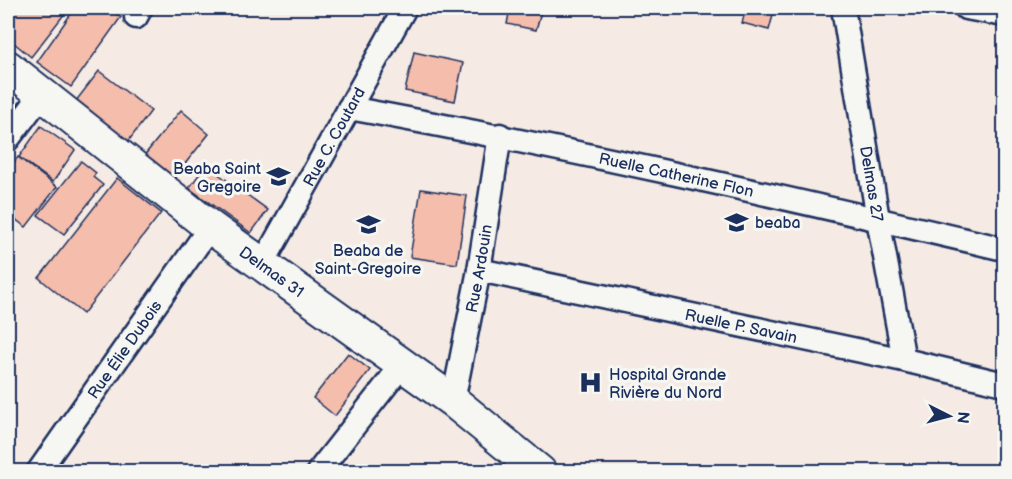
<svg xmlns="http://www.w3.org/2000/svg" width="1012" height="479" viewBox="0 0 1012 479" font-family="'Balsamiq Sans',sans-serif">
  <rect width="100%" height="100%" fill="#f6ebe4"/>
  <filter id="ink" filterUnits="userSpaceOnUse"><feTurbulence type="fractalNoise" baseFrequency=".0167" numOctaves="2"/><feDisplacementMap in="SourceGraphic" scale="12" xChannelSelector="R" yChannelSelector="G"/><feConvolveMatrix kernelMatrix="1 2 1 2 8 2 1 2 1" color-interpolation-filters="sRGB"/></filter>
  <g filter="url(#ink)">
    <g fill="#f5bdab" stroke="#1b2f5e" stroke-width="1.5">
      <polygon points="14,8 69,8 31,57 8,38 8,16"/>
      <polygon points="75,8 106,8 121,17 71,87 37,62"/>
      <polygon points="510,8 542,8 536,30 507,24"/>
      <polygon points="746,8 775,8 769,30 742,23"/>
      <polygon points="414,52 463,63 455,101 405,91"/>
      <polygon points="99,71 151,111 124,147 72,106"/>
      <polygon points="181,110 209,134 172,180 143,157"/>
      <polygon points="41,126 75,150 53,182 19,157"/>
      <polygon points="18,157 57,187 26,227 8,214 8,170"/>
      <polygon points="81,161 96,173 93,177 103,185 64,234 38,215"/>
      <polygon points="206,165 268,210 251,233 189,188"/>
      <polygon points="117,178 161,213 83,314 39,278"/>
      <polygon points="421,189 467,196 457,264 410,257"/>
      <polygon points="348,353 370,370 335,416 313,398"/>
    </g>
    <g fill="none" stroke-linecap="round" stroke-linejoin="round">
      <defs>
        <g id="street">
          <path id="s1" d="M843,8l35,211 26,141"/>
          <polyline points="966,8 1004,15"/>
          <polyline points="136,17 141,8"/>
          <path id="s2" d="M349,108c220,40 438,90 655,141"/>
          <polyline points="8,139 42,94"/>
          <path id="s3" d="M262,265l143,-257"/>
          <path id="s4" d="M479,270l425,90 100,24"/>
          <path id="s5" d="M453,401l26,-131 21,-135"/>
          <path id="s6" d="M38,472l172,-245"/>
          <polyline points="318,472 402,365"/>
        </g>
        <g id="secondary">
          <path id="s7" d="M8,67l202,160 243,174 87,71"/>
        </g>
      </defs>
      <use href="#street" stroke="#1b2f5e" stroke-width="27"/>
      <use href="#secondary" stroke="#1b2f5e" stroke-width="36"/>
      <use href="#street" stroke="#f6f6f2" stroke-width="22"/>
      <use href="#secondary" stroke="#f6f6f2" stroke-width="32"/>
    </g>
  </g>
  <defs>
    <symbol id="school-bare" viewBox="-9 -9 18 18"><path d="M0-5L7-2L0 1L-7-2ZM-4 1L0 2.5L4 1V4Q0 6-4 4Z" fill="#1b2f5e" stroke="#f6f6f2" stroke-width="2.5" paint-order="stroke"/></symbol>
    <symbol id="hospital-bare" viewBox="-9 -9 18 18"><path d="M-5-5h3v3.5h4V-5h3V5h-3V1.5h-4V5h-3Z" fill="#1b2f5e" stroke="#f6f6f2" stroke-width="2.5" paint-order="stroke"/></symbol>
  </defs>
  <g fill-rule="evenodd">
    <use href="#school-bare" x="262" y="160" width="33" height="33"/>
    <use href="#school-bare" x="720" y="206" width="33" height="33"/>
    <use href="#school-bare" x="352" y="208" width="33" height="33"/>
    <use href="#hospital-bare" x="574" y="366" width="33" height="33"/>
  </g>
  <g text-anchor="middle" stroke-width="6" stroke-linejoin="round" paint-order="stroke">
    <g font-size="16" fill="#1b2f5e" stroke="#f6f6f2">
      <text dy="6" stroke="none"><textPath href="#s3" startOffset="147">Rue C. Coutard</textPath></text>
      <text dy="6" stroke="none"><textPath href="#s2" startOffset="334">Ruelle Catherine Flon</textPath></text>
      <text dy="6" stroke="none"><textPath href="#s1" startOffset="178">Delmas 27</textPath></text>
      <text dy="6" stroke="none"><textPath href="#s5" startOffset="135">Rue Ardouin</textPath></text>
      <text dy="6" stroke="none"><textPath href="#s7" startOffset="334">Delmas 31</textPath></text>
      <text dy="6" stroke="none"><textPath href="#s4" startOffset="268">Ruelle P. Savain</textPath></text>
      <text dy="6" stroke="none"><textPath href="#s6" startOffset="150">Rue Élie Dubois</textPath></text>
    </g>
    <g font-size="16" fill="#1b2f5e" stroke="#f6f6f2" text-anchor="start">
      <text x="261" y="174" text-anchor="end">Beaba Saint<tspan x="261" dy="18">Gregoire</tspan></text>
      <text x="755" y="228">beaba</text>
      <text x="368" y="256" text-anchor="middle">Beaba de<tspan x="368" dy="18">Saint-Gregoire</tspan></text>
      <text x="609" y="380">Hospital Grande<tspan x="609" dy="18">Rivière du Nord</tspan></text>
    </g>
  </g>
  <rect width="1012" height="479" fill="none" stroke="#f6f6f2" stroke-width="30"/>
  <rect x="15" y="15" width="982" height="449" fill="none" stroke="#1b2f5e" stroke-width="2" filter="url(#ink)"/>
  <g transform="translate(949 416) rotate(96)" stroke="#f6f6f2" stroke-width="4.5" paint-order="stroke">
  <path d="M0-4.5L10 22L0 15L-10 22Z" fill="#1b2f5e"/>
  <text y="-9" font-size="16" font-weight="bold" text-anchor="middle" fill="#1b2f5e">N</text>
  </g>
</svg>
